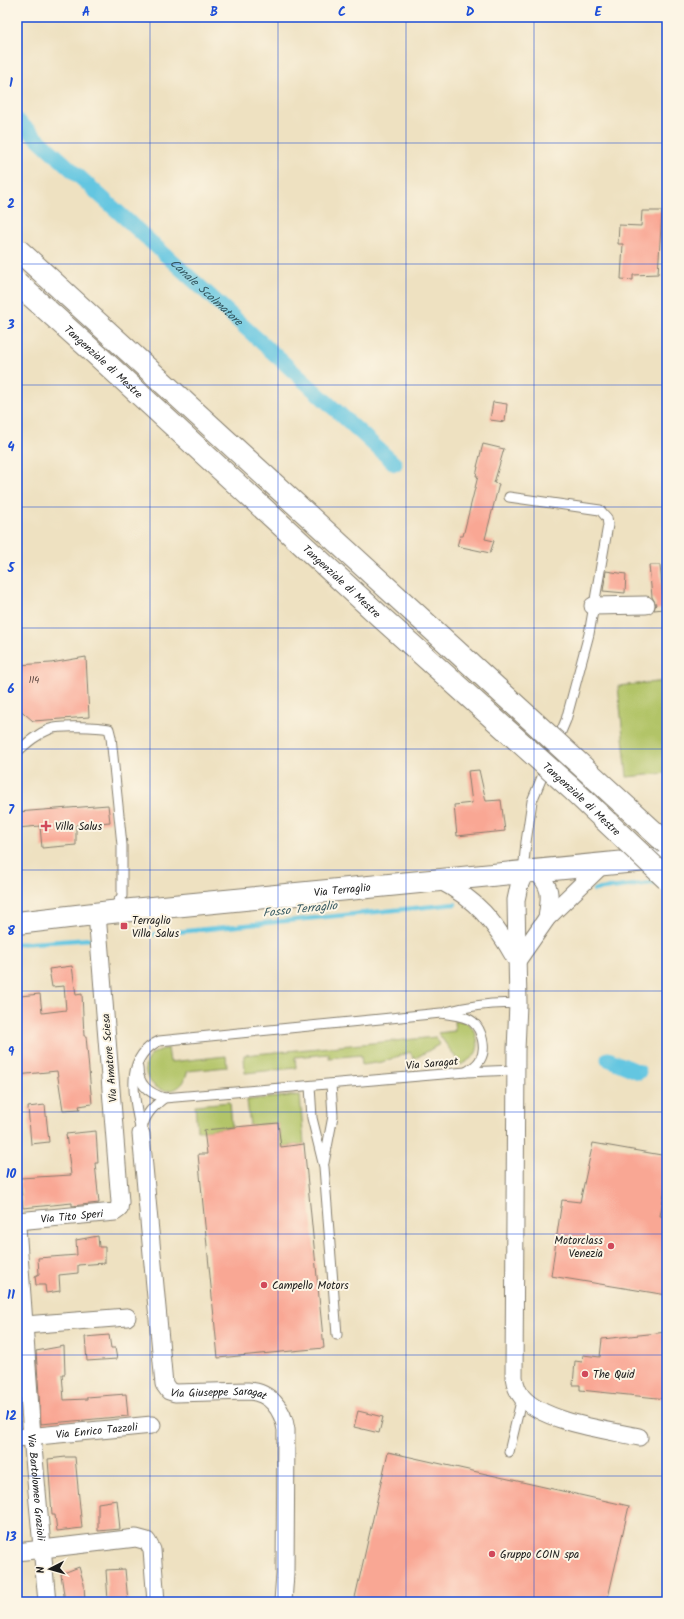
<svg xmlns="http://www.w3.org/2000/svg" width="684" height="1619" viewBox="0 0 684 1619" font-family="Kalam,sans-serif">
  <rect width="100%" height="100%" fill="#fcf5e5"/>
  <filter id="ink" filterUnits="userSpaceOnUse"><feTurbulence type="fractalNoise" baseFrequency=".025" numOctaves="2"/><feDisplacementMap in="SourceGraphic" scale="8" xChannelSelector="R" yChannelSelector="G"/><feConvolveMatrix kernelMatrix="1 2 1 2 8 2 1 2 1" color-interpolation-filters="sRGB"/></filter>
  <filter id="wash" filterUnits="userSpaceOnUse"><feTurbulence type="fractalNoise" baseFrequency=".012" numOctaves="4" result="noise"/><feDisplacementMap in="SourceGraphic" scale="16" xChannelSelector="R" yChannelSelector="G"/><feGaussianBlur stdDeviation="0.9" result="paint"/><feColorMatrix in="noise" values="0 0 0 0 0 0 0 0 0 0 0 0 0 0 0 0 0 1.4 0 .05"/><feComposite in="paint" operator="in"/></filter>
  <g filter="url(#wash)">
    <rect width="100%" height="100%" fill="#eee1c1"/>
    <g fill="#b2c467" stroke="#677042">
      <polygon points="667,681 667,773 627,777 618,686"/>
      <path d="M454,1021c3,0 6,0 9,0 11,4 17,19 14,29 -2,7 -10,11 -16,15l-23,-32 17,-2z"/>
      <polygon points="436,1037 440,1044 414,1059 410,1052 382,1062 362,1065 361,1055 329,1058 329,1054 295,1057 296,1068 245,1073 244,1055"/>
      <path d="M168,1048l2,14 56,-6 1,11 -39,4c-2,4 -3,9 -5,12 -24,27 -63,-26 -15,-35z"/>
      <polygon points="300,1095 304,1144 281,1147 278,1123 250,1126 247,1100"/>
      <polygon points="230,1102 232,1127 197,1131 195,1105"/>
    </g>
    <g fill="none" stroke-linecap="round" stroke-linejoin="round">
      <g stroke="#63c6e1" stroke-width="4.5">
        <polyline points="594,890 660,882"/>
        <polyline points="147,935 455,904"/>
        <polyline points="17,944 92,939"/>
      </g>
      <g stroke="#63c6e1" stroke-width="15">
        <path id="s1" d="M17,120l378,344"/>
        <polyline points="608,1059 639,1072"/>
      </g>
    </g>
    <g id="blocks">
      <g fill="#f9a794">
        <polygon points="642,211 662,211 658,274 633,275 633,280 621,279 623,244 618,244 619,225 641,226"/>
        <polygon points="493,402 507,404 505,422 490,420"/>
        <polygon points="483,444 504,449 494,483 499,484 485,539 494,541 490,553 457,546 460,536 463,536 478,476 476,476 478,467 477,467"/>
        <polygon points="649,565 660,565 664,609 654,610 656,604 652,597"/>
        <polygon points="606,571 626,574 625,593 603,591"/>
        <polygon points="86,657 89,717 33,721 17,707 17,665 51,663"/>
        <polygon points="479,770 486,801 501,800 505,831 457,836 454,805 472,803 468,771"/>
        <polygon points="108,805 110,822 76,825 76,845 42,848 40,826 17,828 17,812"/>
        <polygon points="72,966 76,995 82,994 84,1036 86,1036 92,1104 79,1106 80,1109 63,1110 57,1071 17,1075 17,1004 21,1004 20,996 40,994 42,1013 66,1010 64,986 52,987 49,969"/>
        <polygon points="45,1105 49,1142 31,1144 28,1107"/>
        <polygon points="278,1123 281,1147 304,1144 324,1348 218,1358 198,1154 207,1154 204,1130"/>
        <polygon points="96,1131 98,1163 95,1163 99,1203 72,1206 72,1203 23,1208 20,1178 71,1175 66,1134"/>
        <polygon points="593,1143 667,1156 667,1179 660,1216 667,1217 667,1295 551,1276 562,1200 580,1202"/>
        <polygon points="98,1236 99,1247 105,1247 105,1263 78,1265 78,1273 59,1275 60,1291 46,1293 45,1285 36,1285 35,1276 39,1274 38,1258 77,1255 76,1240"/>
        <polygon points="667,1332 667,1399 580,1390 580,1385 573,1385 575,1361 582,1362 583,1355 600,1357 602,1339"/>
        <polygon points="109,1335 111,1348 115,1348 117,1359 87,1361 85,1337"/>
        <polygon points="64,1346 65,1374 62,1374 64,1400 87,1399 87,1397 126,1394 128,1416 41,1424 36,1351"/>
        <polygon points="358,1411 383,1417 379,1433 354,1427"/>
        <polygon points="388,1452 629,1506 607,1602 354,1602"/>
        <polygon points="66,1457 75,1457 82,1528 57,1531 55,1515 52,1515 48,1459"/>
        <polygon points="117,1500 120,1529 98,1531 98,1503"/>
        <polygon points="79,1567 84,1584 85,1602 65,1602 61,1574"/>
        <polygon points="125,1569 128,1602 108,1602 106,1570"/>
      </g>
    </g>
  </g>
  <g filter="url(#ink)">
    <use href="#blocks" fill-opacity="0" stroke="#857e6e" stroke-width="1"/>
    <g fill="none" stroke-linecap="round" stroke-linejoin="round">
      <defs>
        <g id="lane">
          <polyline points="509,497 600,510 607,518 608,525 589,634 566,720 532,801 526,842 524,862 525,872"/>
          <path d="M17,752c10,-9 20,-18 33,-23 9,-4 49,-2 59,0l2,8 11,108v51l-9,13"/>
          <path d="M446,1012c23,-6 48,-10 72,-8"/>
          <path d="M138,1068c0,17 11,25 26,30l302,-26 49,-2"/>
          <polyline points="310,1086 312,1118 324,1167 337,1335"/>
          <path d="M142,1129c3,-15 11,-22 22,-31"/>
          <path d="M141,1134c-5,-32 -20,-75 18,-93l282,-28c10,2 24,2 32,9 9,8 14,27 7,38 -3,5 -9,9 -14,12"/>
          <polyline points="324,1163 333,1116 331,1084"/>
          <polyline points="509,1452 522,1397"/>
        </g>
        <g id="street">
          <polyline points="593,606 646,605"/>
          <path d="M536,871c17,17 14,26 11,47"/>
          <path d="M525,872l-6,14 -3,14 2,104 -2,46 -2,327c1,7 3,14 8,20 21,25 85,33 117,40"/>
          <path d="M439,880c37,19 56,42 76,78"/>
          <polyline points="517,961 547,918 602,865"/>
          <path id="s2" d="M141,1134l23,250 5,7 6,2 73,-2c22,1 35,18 38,39l-1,144 -2,28"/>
          <path id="s3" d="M17,1221l98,-9 4,-3 1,-7 -23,-288"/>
          <path id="s4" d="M17,1226l15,210 15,166"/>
          <polyline points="25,1325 127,1317"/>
          <path id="s5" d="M17,1438l135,-13"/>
          <polyline points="17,1552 136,1538 147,1541 152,1550 156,1602"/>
        </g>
        <g id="secondary">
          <path id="s6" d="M17,923l94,-11 556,-54"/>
        </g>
      </defs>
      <use href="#lane" stroke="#857e6e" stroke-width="11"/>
      <use href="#street" stroke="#857e6e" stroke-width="19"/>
      <use href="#secondary" stroke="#857e6e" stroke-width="24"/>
      <use href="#lane" stroke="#fff" stroke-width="9"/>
      <use href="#street" stroke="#fff" stroke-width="17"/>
      <use href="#secondary" stroke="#fff" stroke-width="22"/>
      <defs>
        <g id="highway-bridge">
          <polyline points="17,249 667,844"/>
          <path id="s7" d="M17,283l81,73 286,264 188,169 95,90"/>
        </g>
      </defs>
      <use href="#highway-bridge" stroke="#857e6e" stroke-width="24" stroke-linecap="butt"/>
      <use href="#highway-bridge" stroke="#fff" stroke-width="22"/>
    </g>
  </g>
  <path fill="none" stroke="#1d4ed8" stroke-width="1" stroke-opacity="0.55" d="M150,17v1585M278,17v1585M406,17v1585M534,17v1585M17,143h650M17,264h650M17,385h650M17,507h650M17,628h650M17,749h650M17,870h650M17,991h650M17,1112h650M17,1234h650M17,1355h650M17,1476h650"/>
  <g fill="#d1495b" stroke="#fcf5e5" stroke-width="1.5">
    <path d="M44 820h4v4h4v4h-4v4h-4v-4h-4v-4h4z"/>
    <rect x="120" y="922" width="8" height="8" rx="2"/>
    <circle cx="611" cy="1246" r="4"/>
    <circle cx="264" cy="1285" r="4"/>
    <circle cx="585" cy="1374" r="4"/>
    <circle cx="492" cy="1554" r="4"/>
  </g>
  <g text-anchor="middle" stroke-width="4" stroke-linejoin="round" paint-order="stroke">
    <g font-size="9" fill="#533f3a">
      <text x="34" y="683">114</text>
    </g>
    <g font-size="11" fill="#1c1c1c" stroke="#fcf5e5">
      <text dy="4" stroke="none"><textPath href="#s7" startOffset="117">Tangenziale di Mestre</textPath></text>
      <text dy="4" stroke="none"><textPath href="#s7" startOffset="441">Tangenziale di Mestre</textPath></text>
      <text dy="4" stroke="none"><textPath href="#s7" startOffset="765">Tangenziale di Mestre</textPath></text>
      <text dy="4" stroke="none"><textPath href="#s6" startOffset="327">Via Terraglio</textPath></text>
      <text transform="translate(109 1058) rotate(-95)" y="4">Via Amatore Sciesa</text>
      <text transform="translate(432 1063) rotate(-5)" y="4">Via Saragat</text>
      <text dy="4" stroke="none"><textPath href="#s3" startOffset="55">Via Tito Speri</textPath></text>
      <text dy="4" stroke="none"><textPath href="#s2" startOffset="310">Via Giuseppe Saragat</textPath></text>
      <text dy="4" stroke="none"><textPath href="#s5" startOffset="80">Via Enrico Tazzoli</textPath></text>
      <text dy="4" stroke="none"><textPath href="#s4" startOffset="262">Via Bartolomeo Grazioli</textPath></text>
    </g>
    <g font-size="11" fill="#1c1c1c" stroke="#fcf5e5" text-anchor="start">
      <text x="55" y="830">Villa Salus</text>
      <text x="132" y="924">Terraglio<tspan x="132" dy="13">Villa Salus</tspan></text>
      <text x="603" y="1244" text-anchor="end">Motorclass<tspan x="603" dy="13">Venezia</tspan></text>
      <text x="272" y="1289">Campello Motors</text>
      <text x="593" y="1378">The Quid</text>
      <text x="500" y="1558">Gruppo COIN spa</text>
    </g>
    <g font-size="12" font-style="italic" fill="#355861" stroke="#fcf5e5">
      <text dy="4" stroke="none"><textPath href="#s1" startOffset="256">Canale Scolmatore</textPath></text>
      <text transform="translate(300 909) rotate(-6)" y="4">Fosso Terraglio</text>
    </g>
  </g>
  <rect width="684" height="1619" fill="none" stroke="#fcf5e5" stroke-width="44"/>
  <g transform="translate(50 1569) rotate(264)" stroke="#fcf5e5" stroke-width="3" paint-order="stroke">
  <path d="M0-3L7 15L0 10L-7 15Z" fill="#1c1c1c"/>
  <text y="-6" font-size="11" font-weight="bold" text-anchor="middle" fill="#1c1c1c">N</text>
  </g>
  <rect x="22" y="22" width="640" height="1575" fill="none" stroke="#1d4ed8" stroke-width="1.5"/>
  <g font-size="13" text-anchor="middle" font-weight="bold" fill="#1d4ed8">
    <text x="86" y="16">A</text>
    <text x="214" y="16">B</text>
    <text x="342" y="16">C</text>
    <text x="470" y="16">D</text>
    <text x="598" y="16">E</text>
    <text x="11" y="87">1</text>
    <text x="11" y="208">2</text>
    <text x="11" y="329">3</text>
    <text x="11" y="451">4</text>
    <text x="11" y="572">5</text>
    <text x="11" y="693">6</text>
    <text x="11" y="814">7</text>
    <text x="11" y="935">8</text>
    <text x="11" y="1056">9</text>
    <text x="11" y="1178">10</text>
    <text x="11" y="1299">11</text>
    <text x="11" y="1420">12</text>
    <text x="11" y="1541">13</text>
  </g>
</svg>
